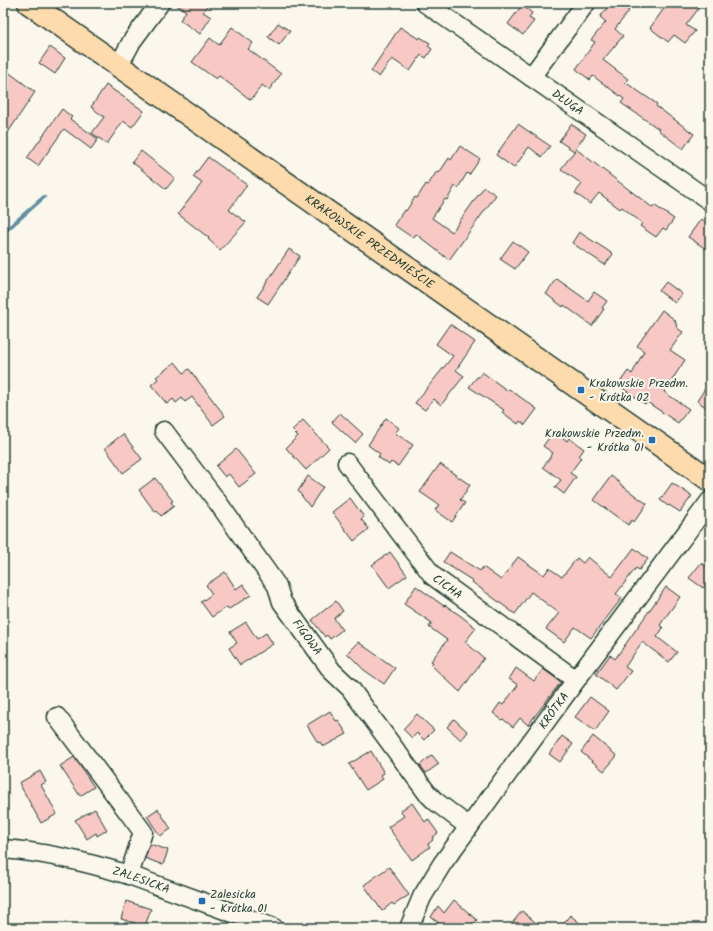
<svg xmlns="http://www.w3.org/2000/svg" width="713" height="931" viewBox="0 0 713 931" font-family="Kalam,sans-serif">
  <rect width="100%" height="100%" fill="#fbf7ec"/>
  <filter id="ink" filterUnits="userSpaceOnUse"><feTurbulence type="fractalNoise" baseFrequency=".025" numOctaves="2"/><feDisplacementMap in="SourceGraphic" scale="8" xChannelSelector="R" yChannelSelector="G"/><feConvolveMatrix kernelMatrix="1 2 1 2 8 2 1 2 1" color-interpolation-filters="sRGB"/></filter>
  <g filter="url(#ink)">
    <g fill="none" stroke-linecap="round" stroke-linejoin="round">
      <polyline stroke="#6090a2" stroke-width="4" points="3,233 44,197"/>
    </g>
    <g fill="#f8c8c5" stroke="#1f3d34">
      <polygon points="173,3 209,3 203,12 211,17 200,34 180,20 186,11"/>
      <polygon points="611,3 618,3 629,11 615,29 623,36 603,60 628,79 625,82 657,104 656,106 694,134 683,149 658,130 659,129 621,103 624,99 593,76 590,80 576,69 595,42 591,40 606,22 600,17"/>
      <polygon points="668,3 693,3 699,8 686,25 695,31 685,43 674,35 668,42 650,28"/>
      <polygon points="522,5 532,13 529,18 534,21 523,35 508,24"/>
      <polygon points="278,23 290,31 279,45 268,37"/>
      <polygon points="232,27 253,43 248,49 281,74 269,90 262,85 251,100 219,76 216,79 192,62 210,38 219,45"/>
      <polygon points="400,27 419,39 420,37 430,43 428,46 432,49 426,58 421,55 410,71 392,59 379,77 371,71"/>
      <polygon points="50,47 65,58 55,74 39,63"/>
      <polygon points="3,68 35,92 3,140"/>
      <polygon points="106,85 144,111 132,127 123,121 107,144 92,133 104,117 91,107"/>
      <polygon points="62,109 72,117 70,119 98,139 91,149 64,129 38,166 27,158"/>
      <polygon points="518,124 550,146 542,157 529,147 514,168 496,155"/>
      <polygon points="571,124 586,134 574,151 559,141"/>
      <polygon points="460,146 480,159 469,175 467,173 458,188 455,186 447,200 445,199 432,218 452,232 484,187 496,195 449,260 416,234 413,238 394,225 404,210 406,211 415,197 417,198 426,184 428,185 437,171 439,173 449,158 451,160"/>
      <polygon points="576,149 653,208 654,205 674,219 666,230 663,228 656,237 640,226 642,223 622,207 620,209 599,193 590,204 575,193 582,184 561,169"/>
      <polygon points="141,151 175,178 166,189 132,162"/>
      <polygon points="208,157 247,185 229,210 246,222 220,250 208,239 209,238 178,214 202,183 193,177"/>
      <polygon points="701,219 710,225 710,243 706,249 688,237"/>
      <polygon points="579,232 613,254 605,265 572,243"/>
      <polygon points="513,241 528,252 515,269 500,259"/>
      <polygon points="289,249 300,256 268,304 257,297"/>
      <polygon points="557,279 588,301 594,292 607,301 602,308 604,309 592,326 564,305 563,307 546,294"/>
      <polygon points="666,282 682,294 675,303 659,291"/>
      <polygon points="662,310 675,320 677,328 683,332 670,350 685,360 664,392 689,409 678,423 647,402 645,404 618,385 628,371 632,374 644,351 637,346"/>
      <polygon points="450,324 475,342 456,370 464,376 441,405 434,399 425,410 415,403 453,356 436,344"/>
      <polygon points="175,362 184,373 189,369 225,416 213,425 192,397 185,402 182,398 176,403 173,399 167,404 151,385 158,379 156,377"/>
      <polygon points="482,372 508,391 509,389 537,409 525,425 520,421 518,424 502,412 504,410 469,387 477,377 479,377"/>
      <polygon points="710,381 710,410 697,401"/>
      <polygon points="340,413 363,434 355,443 332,422"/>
      <polygon points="386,418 399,428 395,433 413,445 398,466 391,462 389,465 378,457 380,454 368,445"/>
      <polygon points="303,420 329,448 306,470 286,448 298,436 292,430"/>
      <polygon points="554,431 567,441 569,438 584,449 579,456 581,458 570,473 576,477 564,494 555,487 561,480 543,467 553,453 543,446"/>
      <polygon points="123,434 142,459 123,473 105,448"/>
      <polygon points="236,449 256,474 239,487 229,474 225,477 216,466"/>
      <polygon points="440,464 470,485 460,500 465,503 452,522 435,510 439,505 420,492"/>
      <polygon points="308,476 323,487 310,507 298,491"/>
      <polygon points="611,476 621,484 621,485 647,504 634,522 632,520 628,525 594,500"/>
      <polygon points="155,478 173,501 171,502 174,506 161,516 157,511 155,512 139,490"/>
      <polygon points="672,483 692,496 680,512 669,505 668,506 660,500"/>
      <polygon points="350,498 364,517 361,519 369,529 354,541 332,512"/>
      <polygon points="634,548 648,559 639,570 636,568 616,594 622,598 591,638 575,627 564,642 546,629 559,613 531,592 515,614 472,582 473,581 443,562 450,552 480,571 483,567 501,580 518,557 544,575 549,568 562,577 577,558 583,563 588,557 612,577"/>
      <polygon points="390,552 407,575 389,588 372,565"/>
      <polygon points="701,563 710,569 710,579 703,588 689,578"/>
      <polygon points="225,572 236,589 243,584 251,595 229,609 227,607 212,617 201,602 212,594 206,585"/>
      <polygon points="416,586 444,606 445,605 461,616 476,628 465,642 484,658 460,692 431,665 433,662 431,661 447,640 429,627 432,623 404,604"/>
      <polygon points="666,587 680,597 660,625 663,628 657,637 677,652 669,662 642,642 625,667 631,671 616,690 596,674 610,655 615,659"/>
      <polygon points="336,601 343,611 334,618 342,630 330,639 327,635 325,637 312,620"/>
      <polygon points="246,622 257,639 266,633 273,644 240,665 229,648 237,643 230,632"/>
      <polygon points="358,642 395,668 384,684 364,670 347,653"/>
      <polygon points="516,668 534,681 543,669 561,682 528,725 520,718 513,727 503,719 502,720 493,713 500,703 503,705 518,685 509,679"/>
      <polygon points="590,697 609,711 595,731 575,717"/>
      <polygon points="330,711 336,721 338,720 347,734 323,747 320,742 318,743 307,725"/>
      <polygon points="417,714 434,730 424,740 417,733 412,738 403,729"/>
      <polygon points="454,719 468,732 461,740 447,727"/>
      <polygon points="562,736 573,744 560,762 549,754"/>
      <polygon points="593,736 617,756 604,771 581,752"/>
      <polygon points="371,751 384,773 381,775 383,779 366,790 349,764"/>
      <polygon points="432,755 439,764 426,773 420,765"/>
      <polygon points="74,757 94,787 80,796 60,766"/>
      <polygon points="40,771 46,782 41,785 57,814 41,823 19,783"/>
      <polygon points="412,803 425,822 428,819 438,833 432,838 433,840 428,844 430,847 412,860 388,827 404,816 400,811"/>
      <polygon points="95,809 107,830 97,836 96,833 87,839 75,820"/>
      <polygon points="158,809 171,829 160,836 147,816"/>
      <polygon points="150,844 168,850 163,865 145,858"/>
      <polygon points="389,867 409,895 394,905 392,903 382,911 364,885"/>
      <polygon points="454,900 477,920 470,928 445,928 431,917 438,906 444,913"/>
      <polygon points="126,901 151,909 145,926 121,919"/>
      <polygon points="522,911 542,928 508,928"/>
      <polygon points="570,915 586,928 560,928"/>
    </g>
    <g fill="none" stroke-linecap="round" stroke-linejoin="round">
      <defs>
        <g id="minor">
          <path id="s1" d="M425,3l285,198"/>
          <polyline points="118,65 125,54 132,41 160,3"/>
          <polyline points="531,77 586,3"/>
          <path id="s2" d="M164,431l55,73 58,82 5,16 50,69 18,17 77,105 8,8 34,26"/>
          <path id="s3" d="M347,463l86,113 143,104"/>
          <polyline points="57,717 143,832 129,875"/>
          <path id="s4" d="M3,849c41,3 87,14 126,26l145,53"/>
          <path id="s5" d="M409,928l13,-31 20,-33 134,-184 134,-179"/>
        </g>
        <g id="major">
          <path id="s6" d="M29,3l681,477"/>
        </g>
      </defs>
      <use href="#minor" stroke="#1f3d34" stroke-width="21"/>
      <use href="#major" stroke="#1f3d34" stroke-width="25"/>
      <g stroke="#1f3d34" stroke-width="2.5" stroke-dasharray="1 3" stroke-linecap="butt">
        <polyline points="287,923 302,928"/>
        <polyline points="710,928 710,927"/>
      </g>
      <use href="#minor" stroke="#fbf7ec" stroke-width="18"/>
      <use href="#major" stroke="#fedbac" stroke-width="22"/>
    </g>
  </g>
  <g fill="#1f6fb2" stroke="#fbf7ec" stroke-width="1.5">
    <rect x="577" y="386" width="8" height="8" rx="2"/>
    <rect x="648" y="436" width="8" height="8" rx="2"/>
    <rect x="198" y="897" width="8" height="8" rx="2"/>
  </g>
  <g text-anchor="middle" stroke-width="4" stroke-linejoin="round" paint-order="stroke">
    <g font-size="12" fill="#1f3d34" stroke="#fbf7ec">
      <text dy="4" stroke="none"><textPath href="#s1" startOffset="174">DŁUGA</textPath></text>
      <text dy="4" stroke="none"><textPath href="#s6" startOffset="416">KRAKOWSKIE PRZEDMIEŚCIE</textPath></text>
      <text dy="4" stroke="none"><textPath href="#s3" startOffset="160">CICHA</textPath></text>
      <text dy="4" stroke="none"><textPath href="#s2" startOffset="252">FIGOWA</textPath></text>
      <text dy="4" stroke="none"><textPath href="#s5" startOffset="262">KRÓTKA</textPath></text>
      <text dy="4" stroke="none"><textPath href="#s4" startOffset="142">ZALESICKA</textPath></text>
    </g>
    <g font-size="12" fill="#1f3d34" stroke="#fbf7ec" text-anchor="start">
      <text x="589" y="387">Krakowskie Przedm.<tspan x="589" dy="14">- Krótka 02</tspan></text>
      <text x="644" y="437" text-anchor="end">Krakowskie Przedm.<tspan x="644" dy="14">- Krótka 01</tspan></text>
      <text x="210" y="898">Zalesicka<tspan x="210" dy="14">- Krótka 01</tspan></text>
    </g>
  </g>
  <rect width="713" height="931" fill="none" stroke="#fbf7ec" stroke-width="16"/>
  <rect x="8" y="8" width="697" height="915" fill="none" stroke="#1f3d34" stroke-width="1.5" filter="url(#ink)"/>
</svg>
